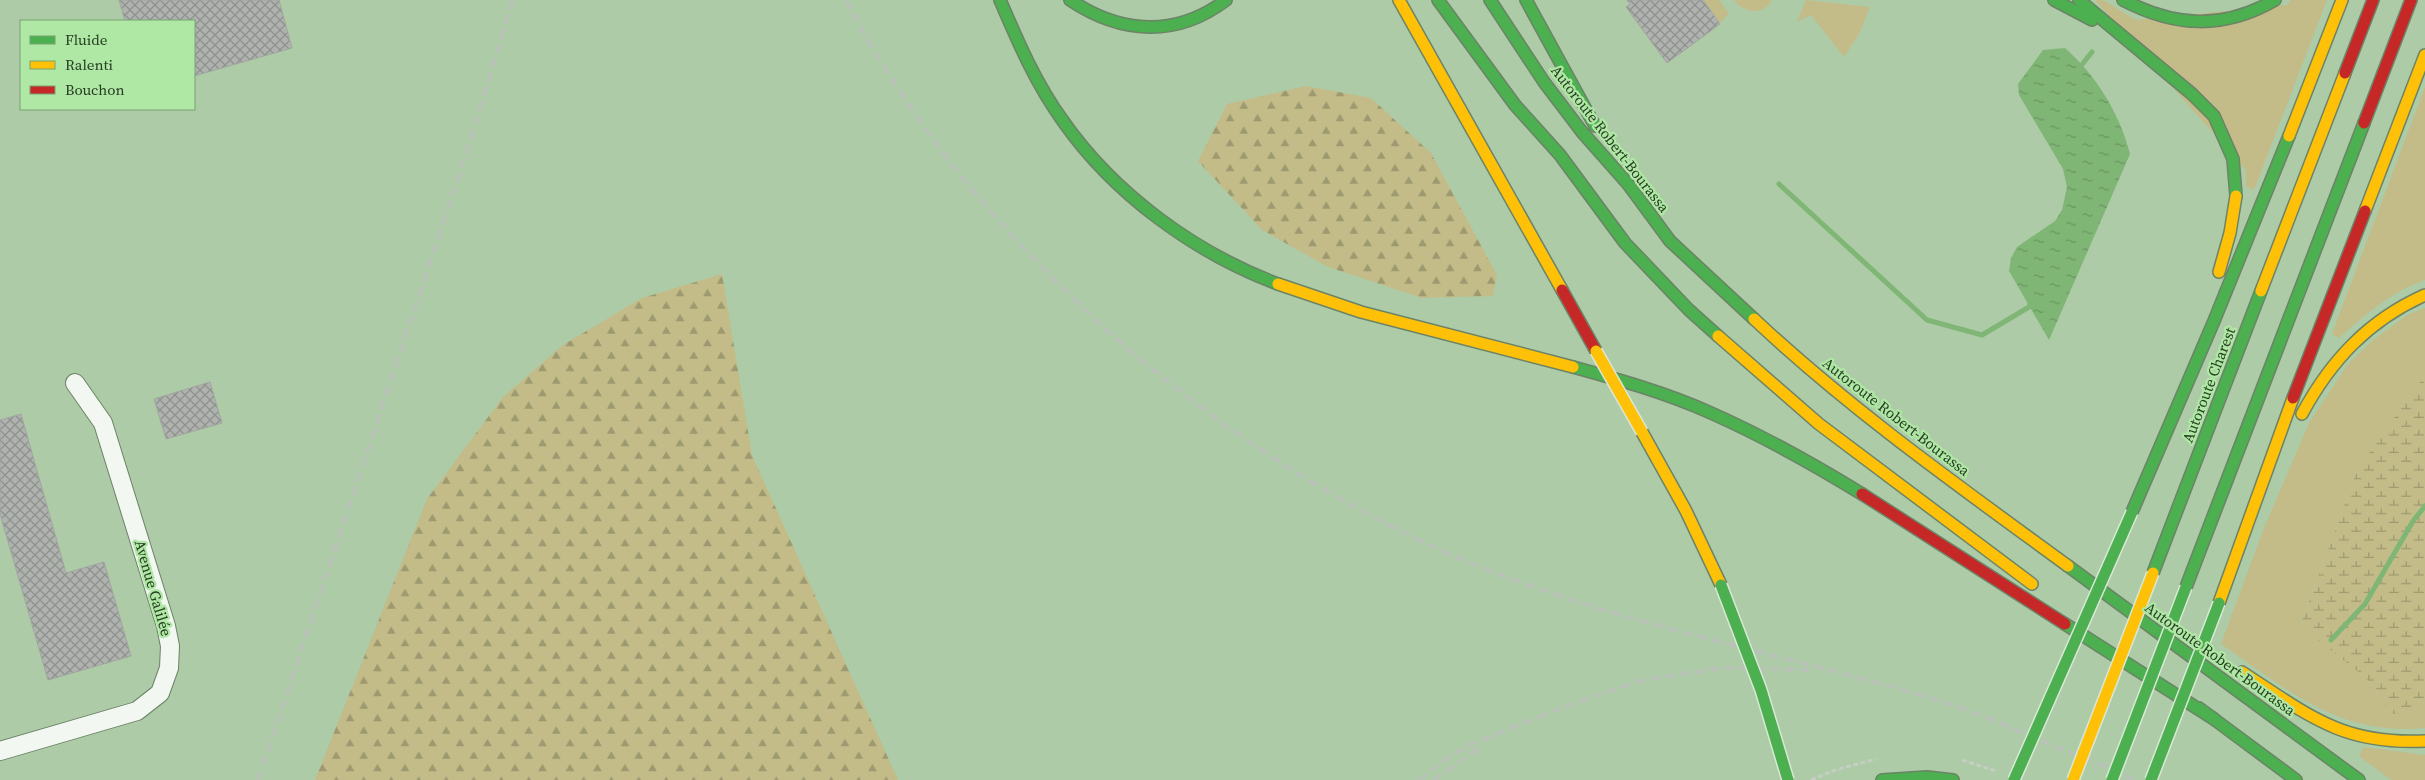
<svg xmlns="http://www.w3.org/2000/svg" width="2425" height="780" viewBox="0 0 2425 780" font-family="'Source Serif 4',serif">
  <defs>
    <pattern id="forest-firs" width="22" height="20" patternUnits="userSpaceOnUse" patternTransform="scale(1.25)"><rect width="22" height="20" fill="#c3bc89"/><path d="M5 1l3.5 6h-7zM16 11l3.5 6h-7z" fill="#9e9a70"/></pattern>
    <pattern id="wetland-marsh" width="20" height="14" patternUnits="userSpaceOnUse" patternTransform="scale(1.25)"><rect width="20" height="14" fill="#c3bc89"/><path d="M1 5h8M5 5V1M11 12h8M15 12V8" fill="none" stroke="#9e9a70"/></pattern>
    <pattern id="water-ripples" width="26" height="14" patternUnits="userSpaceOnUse" patternTransform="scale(1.25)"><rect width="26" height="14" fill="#80b675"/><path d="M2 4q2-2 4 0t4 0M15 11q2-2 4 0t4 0" fill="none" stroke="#699560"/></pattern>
    <pattern id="building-cross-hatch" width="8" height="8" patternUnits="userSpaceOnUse" patternTransform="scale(1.25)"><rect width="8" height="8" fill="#afb2ae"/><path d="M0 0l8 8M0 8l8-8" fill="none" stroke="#8e928d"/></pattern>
  </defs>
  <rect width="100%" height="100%" fill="#accba6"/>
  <g fill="#c3bc89">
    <polygon points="1703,0 1719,0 1729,14 1720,23"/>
    <path d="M1734,0h38c-8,16 -29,13 -38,0z"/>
    <polygon points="1806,0 1870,7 1859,34 1844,57 1811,15 1797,22"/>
    <polygon points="2095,0 2103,0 2136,20 2287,5 2291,0 2327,0 2254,190 2246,186 2246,170"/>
    <path d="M2425,87v193c-34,12 -60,35 -86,58l-7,-4z"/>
    <path d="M2425,308v67l-67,93 -58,157 65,52 26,37h18l16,-12v26c-84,9 -139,-39 -204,-84l43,-116 45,-105 39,-59 24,-23 35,-26z"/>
    <polygon points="2364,747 2425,755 2425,780 2391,780 2359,756"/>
  </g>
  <g fill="url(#forest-firs)">
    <polygon points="1306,86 1371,98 1431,153 1497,275 1493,296 1422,298 1328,267 1262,230 1198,161 1227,104"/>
    <polygon points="722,274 752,455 898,780 315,780 427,499 503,397 563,345 642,298"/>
  </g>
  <polygon fill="url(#wetland-marsh)" points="2425,375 2425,702 2409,714 2391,714 2365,677 2300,626 2358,468"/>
  <path fill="url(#water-ripples)" d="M2065,48c31,27 55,66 65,106l-81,186 -40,-69 2,-13 6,-11 38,-26 7,-11 5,-23 -4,-18 -44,-74 -1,-11 25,-34z"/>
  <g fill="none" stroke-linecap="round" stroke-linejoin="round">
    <g stroke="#80b675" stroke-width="5">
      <polyline points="2080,67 2092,52"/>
      <polyline points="1779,184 1927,320 1982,335 2029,307 2031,302"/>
      <polyline points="2331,640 2365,604 2413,521 2425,506"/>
    </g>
  </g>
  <g fill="url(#building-cross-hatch)" stroke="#a2a6a1">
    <polygon points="119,0 279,0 292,48 194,76 194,21 125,21"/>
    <polygon points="1627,0 1703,0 1720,24 1667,63 1626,7 1630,4"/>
    <polygon points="210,382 222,423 166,439 154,399"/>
    <polygon points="21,414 66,573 104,562 131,656 48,680 0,514 0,420"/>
  </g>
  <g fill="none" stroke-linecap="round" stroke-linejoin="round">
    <defs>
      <polyline id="street" points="0,751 137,711 160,693 169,668 170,646 166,626 103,423 75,383"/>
      <g id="fast">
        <path d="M1000,0c18,42 36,84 63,121 51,73 132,132 215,163"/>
        <path d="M1070,0c51,34 106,38 156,0"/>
        <polyline points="1438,0 1515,105 1560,155 1625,243 1689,310 1718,336"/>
        <polyline points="1490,0 1544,82 1582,132 1628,184 1670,241 1754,319"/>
        <polyline points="1526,0 1595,126"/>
        <polyline points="2054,0 2092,20"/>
        <polyline points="2079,0 2192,94 2214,116 2233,159 2236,196"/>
        <path d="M2123,0c52,27 100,30 152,0"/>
        <path d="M1573,367c47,13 94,26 138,46 52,23 102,51 151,81"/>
        <polyline points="2132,512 2214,321 2289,136"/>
        <polyline points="2068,566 2359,780"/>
        <polyline points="2153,573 2261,291"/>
        <polyline points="2186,587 2364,123"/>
        <polyline points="2065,624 2214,719"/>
        <polyline points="2199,708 2296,780"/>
        <polyline points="1882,780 1927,777 1953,780"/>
      </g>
      <g id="slow">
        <polyline points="1399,0 1562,290"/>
        <polyline points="2289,136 2342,0"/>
        <polyline points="2365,211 2425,55"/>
        <polyline points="2219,272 2230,233 2236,196"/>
        <polyline points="1278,284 1361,312 1573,367"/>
        <polyline points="2261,291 2345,73"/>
        <path d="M1754,319c97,91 206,168 314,247"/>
        <polyline points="1718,336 1819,424 2032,584"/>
        <path d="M2302,414c29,-54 67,-94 123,-119"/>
        <polyline points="1642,432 1686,511 1721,585"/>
        <polyline points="2219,603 2293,398"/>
        <path d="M2242,672c66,43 100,73 183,69"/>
      </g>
      <g id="jam">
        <polyline points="2345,73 2373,0"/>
        <polyline points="2364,123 2411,0"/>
        <polyline points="1562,290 1596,351"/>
        <polyline points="2293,398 2365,211"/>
        <polyline points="1862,494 2065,624"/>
      </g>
    </defs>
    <use href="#street" stroke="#6c8367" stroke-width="20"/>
    <use href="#fast" stroke="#6c8367" stroke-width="14"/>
    <use href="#slow" stroke="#6c8367" stroke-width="14"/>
    <use href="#jam" stroke="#6c8367" stroke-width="14"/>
    <g stroke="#c5cec3" stroke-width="3" stroke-dasharray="5 2.5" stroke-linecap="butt">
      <polyline points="1962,760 1996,771"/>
      <polyline points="1811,780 1835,770 1876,759"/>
    </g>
    <use href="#street" stroke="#f3f7f2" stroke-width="18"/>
    <use href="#fast" stroke="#4caf50" stroke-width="11"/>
    <use href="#slow" stroke="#ffc107" stroke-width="11"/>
    <use href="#jam" stroke="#c62828" stroke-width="11"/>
    <g stroke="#b9c2b7" stroke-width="4" stroke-dasharray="10 5" stroke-linecap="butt">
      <path d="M846,0c121,233 347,435 584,545 63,30 131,52 198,72 100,29 203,51 302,81 42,12 84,31 124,48 26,11 54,20 79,34"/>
      <polyline points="258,780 461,169 513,0"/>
      <polyline points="1418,780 1457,752 1471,744 1569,705 1643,680 1721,668 1809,670"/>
      <polyline points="1434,780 1482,746"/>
    </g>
    <defs>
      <g id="fast-bridge">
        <polyline points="1721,585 1761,690 1788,780"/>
        <polyline points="2014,780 2132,512"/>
        <polyline points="2112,780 2186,587"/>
        <polyline points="2151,780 2219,603"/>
      </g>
      <g id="slow-bridge">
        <polyline points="1596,351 1642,432"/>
        <polyline points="2073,780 2153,573"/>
      </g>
    </defs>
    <use href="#fast-bridge" stroke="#dae8d7" stroke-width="14" stroke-linecap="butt"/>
    <use href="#slow-bridge" stroke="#dae8d7" stroke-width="14" stroke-linecap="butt"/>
    <use href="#fast-bridge" stroke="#4caf50" stroke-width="11"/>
    <use href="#slow-bridge" stroke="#ffc107" stroke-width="11"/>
  </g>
  <g text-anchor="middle" stroke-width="4.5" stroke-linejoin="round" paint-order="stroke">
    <g font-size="15" fill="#273e23" stroke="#afe7a4">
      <text transform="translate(1610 139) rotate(52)" y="5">Autoroute Robert-Bourassa</text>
      <text transform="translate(2209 385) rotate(-69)" y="5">Autoroute Charest</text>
      <text transform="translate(1896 417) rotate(38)" y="5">Autoroute Robert-Bourassa</text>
      <text transform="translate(153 588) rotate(74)" y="5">Avenue Galilée</text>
      <text transform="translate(2220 659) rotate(36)" y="5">Autoroute Robert-Bourassa</text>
    </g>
  </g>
  <rect x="20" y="20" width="175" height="90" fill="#afe7a4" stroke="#79a370"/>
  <rect x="30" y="36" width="25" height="8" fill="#4caf50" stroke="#79a370"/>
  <text x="65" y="45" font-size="15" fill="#273e23">Fluide</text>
  <rect x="30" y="61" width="25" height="8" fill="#ffc107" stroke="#79a370"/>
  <text x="65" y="70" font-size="15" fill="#273e23">Ralenti</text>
  <rect x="30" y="86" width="25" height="8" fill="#c62828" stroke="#79a370"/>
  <text x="65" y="95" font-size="15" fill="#273e23">Bouchon</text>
</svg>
